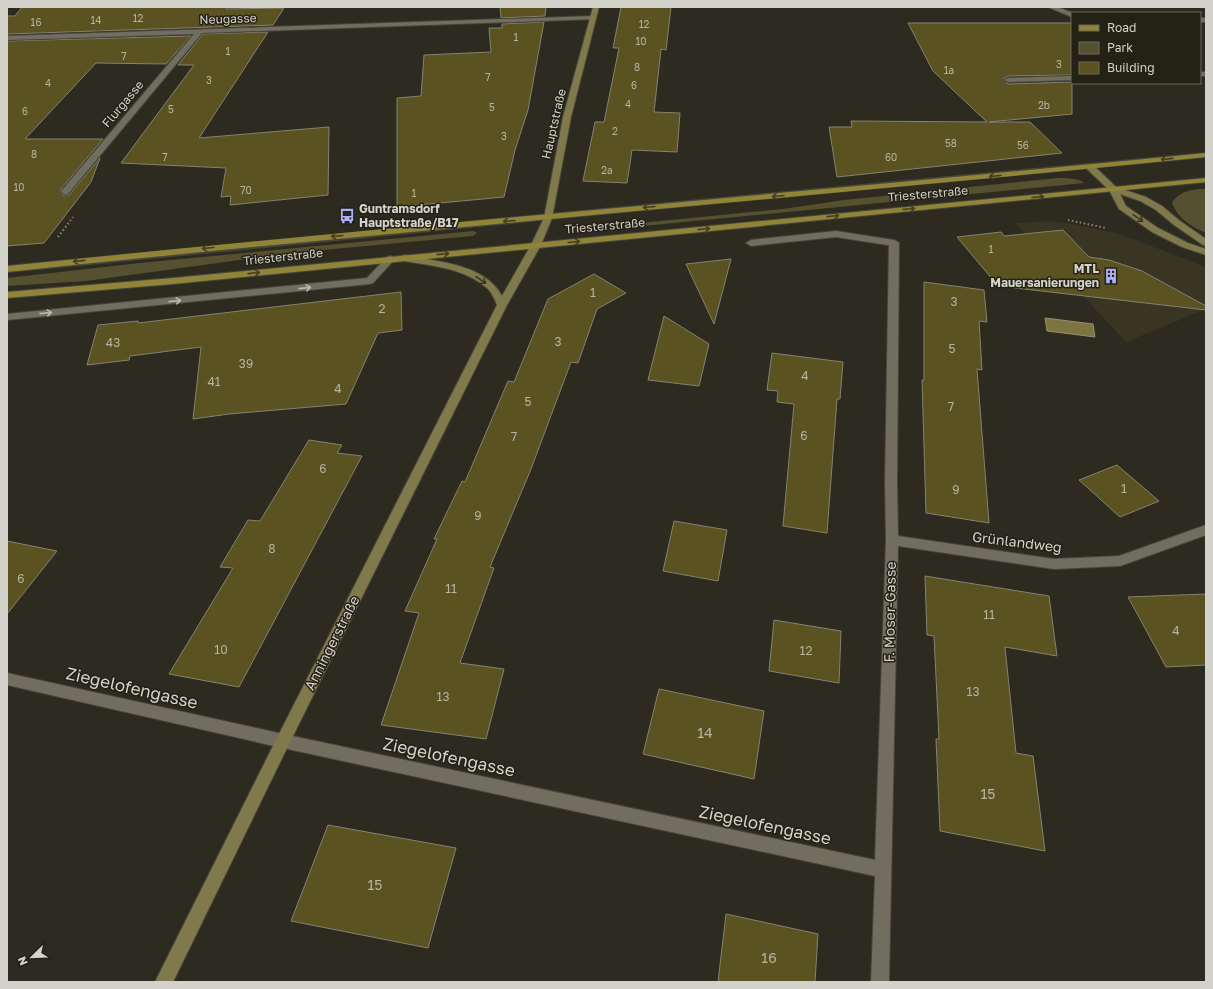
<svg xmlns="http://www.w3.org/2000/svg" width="1213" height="989" viewBox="0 0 1213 989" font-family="'Golos Text',sans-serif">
  <rect width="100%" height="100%" fill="#2d2b1f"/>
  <polygon fill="#383522" points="1049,221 1078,225 1120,234 1206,267 1206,309 1126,342 1015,223"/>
  <g fill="#555030">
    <path d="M1058,178c8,0 21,0 26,5l-451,44 1,-3 6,-1 143,-14 61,-9z"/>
    <path d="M1206,189v44c-14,-6 -29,-15 -34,-30 7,-12 20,-14 34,-14z"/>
    <polygon points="474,231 477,233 473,236 291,253 86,281 7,286 7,278 140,263"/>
  </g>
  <polygon fill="#7c7442" stroke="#96906b" points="1045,318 1093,324 1095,337 1047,331"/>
  <g fill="#5a5221" stroke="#848273">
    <polygon points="22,7 227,7 226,9 284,8 273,25 7,34 7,16 15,16"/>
    <polygon points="500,7 546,7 545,16 501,18"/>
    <polygon points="621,7 671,7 666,50 661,49 654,112 680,113 677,152 632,150 627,183 583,181 595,122 604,122 619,48 613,48"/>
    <polygon points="544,22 528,110 515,150 504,197 397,207 397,98 421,96 424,55 491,52 489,28 502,28 502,24"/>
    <polygon points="908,23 1072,23 1072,75 1008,76 1003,79 1008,84 1072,82 1072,114 989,122 1030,122 1062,153 837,177 829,127 852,127 851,121 987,122 933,71"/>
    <polygon points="268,32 199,138 329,127 328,195 230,205 231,196 221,197 226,168 121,163 194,65 178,65 203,34"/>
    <polygon points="191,36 166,64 96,63 25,139 103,139 61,189 60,192 64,196 69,195 100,158 91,182 44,243 7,246 7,41"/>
    <polygon points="1063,230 1089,257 1109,260 1142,271 1206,306 1206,310 998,286 957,237 1001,232 1004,236"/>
    <polygon points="731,259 714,324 686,264"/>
    <polygon points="594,274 626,293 597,309 578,363 571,362 531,469 490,567 494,568 460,663 504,669 486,739 381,725 419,613 405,611 437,539 434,539 462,481 465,482 508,381 514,382 548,299"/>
    <polygon points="924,282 984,290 987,322 979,321 982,370 977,369 989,523 926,513 922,380 924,380"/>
    <polygon points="401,292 402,330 378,333 346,404 229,414 193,419 201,347 130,356 129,360 87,365 98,325 138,321 138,323"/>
    <polygon points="664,316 709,344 699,386 648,380"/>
    <polygon points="772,353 843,362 840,399 837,399 827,533 783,526 794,404 777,402 778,391 767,390"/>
    <polygon points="309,440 342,445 337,453 362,456 239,687 169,674 233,568 220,567 248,520 260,521"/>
    <polygon points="1117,465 1159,501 1120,517 1079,480"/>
    <polygon points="674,521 727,530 718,581 663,571"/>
    <polygon points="7,541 57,551 7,614"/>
    <polygon points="925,576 1049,596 1057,656 1005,647 1016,753 1033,756 1045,851 940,831 936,739 939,739 934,636 927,635"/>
    <polygon points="1206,594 1206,665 1166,667 1128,597"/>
    <polygon points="774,620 841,631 839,683 769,671"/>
    <polygon points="659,689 764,711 754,779 643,754"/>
    <polygon points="328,825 456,848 428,948 291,921"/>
    <polygon points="726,914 818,934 815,982 718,982"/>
  </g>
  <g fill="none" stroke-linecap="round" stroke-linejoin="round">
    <defs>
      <g id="lane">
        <polygon points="836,231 894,240 899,243 894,246 836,237 751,246 746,243 751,240"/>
        <polygon points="390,256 393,257 395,259 393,261 373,283 370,284 7,320 7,314 367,278 387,257"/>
      </g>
      <g id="street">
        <polygon points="1048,7 1057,7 1073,13 1072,17"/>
        <polygon points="594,16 596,17 596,19 202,33 68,194 65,195 61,192 62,190 194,34 7,40 7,36"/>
        <rect x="1200" y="18" width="6" height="4"/>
        <rect x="1200" y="72" width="6" height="4"/>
        <polygon points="1072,76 1072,80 1008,82 1004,80 1008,78"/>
        <polygon points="894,240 899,243 897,482 898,536 1054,559 1119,556 1206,525 1206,535 1120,566 1054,569 898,546 889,982 871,982 875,876 283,748 7,685 7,673 283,734 875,860 886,540 885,482 889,243"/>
      </g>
      <g id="secondary">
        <path d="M593,7h6l-28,110 -19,101 -11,27 -34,60 -219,441 -115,236h-18l123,-246 219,-431c-2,-5 -5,-12 -9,-16 -23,-21 -55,-23 -84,-28l-5,-3 5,-3c33,7 80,8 98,41l29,-51 13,-27 19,-101z"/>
        <polygon points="1087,165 1093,165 1116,187 1146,197 1162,206 1180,221 1206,239 1206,246 1203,245 1174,225 1156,210 1140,201 1120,194 1126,206 1158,228 1188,243 1206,249 1206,255 1182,247 1152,232 1119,209 1109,190 1087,169"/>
      </g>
      <g id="primary">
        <path d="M1206,153v4c-399,40 -800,73 -1199,115v-6c399,-41 800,-74 1199,-113z"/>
        <polygon points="1206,178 1206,182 173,284 7,298 7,292 173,278"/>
      </g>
    </defs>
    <use href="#lane" stroke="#47463b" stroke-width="2"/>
    <use href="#street" stroke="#47463b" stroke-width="2"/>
    <use href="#secondary" stroke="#47463b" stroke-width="2"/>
    <use href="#primary" stroke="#47463b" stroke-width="2"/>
    <g stroke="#88867c" stroke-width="2" stroke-dasharray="1.5 2.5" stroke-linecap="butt">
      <polyline points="1068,220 1106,228"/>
      <polyline points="58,237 73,217"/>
    </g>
    <use href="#lane" fill="#716e60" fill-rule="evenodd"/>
    <use href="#street" fill="#716e60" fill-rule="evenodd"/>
    <use href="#secondary" fill="#80794c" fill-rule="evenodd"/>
    <use href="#primary" fill="#8f8438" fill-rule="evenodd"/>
  </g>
  <defs><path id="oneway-shaft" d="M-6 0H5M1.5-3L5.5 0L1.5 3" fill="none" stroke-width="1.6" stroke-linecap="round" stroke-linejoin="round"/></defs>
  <g stroke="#443f20">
    <use href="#oneway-shaft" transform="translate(1167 159) rotate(174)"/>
    <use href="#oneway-shaft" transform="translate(995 176) rotate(174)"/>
    <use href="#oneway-shaft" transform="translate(778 196) rotate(175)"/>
    <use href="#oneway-shaft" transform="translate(1038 197) rotate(-5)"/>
    <use href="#oneway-shaft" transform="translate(649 207) rotate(175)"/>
    <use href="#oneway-shaft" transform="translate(909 209) rotate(-5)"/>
    <use href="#oneway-shaft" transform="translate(833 216) rotate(-6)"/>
    <use href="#oneway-shaft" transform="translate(509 221) rotate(176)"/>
    <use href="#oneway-shaft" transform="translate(704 229) rotate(-6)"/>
    <use href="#oneway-shaft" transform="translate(337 236) rotate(175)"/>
    <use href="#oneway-shaft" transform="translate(574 242) rotate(-5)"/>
    <use href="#oneway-shaft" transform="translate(208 248) rotate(175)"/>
    <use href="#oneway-shaft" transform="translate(443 254) rotate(-6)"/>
    <use href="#oneway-shaft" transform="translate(79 261) rotate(174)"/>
    <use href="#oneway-shaft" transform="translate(254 273) rotate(-6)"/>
  </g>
  <g stroke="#3b3823">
    <use href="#oneway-shaft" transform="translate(1138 218) rotate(35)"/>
    <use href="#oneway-shaft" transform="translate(481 280) rotate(35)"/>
  </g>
  <g stroke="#bbbab0">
    <use href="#oneway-shaft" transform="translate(305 288) rotate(-6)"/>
    <use href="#oneway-shaft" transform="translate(175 301) rotate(-6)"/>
    <use href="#oneway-shaft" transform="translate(46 313) rotate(-6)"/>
  </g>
  <defs>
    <symbol id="bus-bare" viewBox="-9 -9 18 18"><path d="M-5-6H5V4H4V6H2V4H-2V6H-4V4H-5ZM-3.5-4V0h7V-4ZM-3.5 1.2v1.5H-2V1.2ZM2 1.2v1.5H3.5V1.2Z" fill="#aab0fb" stroke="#242215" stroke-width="2.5" paint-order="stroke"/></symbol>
    <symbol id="building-bare" viewBox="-9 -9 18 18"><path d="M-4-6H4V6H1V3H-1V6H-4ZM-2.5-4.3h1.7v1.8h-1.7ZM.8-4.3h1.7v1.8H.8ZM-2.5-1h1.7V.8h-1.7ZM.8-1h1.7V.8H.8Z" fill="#aab0fb" stroke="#242215" stroke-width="2.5" paint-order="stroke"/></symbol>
  </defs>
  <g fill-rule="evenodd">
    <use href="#bus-bare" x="336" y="205" width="22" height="22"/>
    <use href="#building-bare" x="1100" y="265" width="22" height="22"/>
  </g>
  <g text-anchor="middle" stroke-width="3" stroke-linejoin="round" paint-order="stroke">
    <g font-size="10" fill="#b6b3a0">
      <text x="138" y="22">12</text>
      <text x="96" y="24">14</text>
      <text x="36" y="26">16</text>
      <text x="644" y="28">12</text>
      <text x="516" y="41">1</text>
      <text x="641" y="45">10</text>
      <text x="228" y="55">1</text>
      <text x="124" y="60">7</text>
      <text x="1059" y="68">3</text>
      <text x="637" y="71">8</text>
      <text x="949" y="74">1a</text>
      <text x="488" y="81">7</text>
      <text x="209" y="84">3</text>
      <text x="48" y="87">4</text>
      <text x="634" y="89">6</text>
      <text x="628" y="108">4</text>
      <text x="1044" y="109">2b</text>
      <text x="492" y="111">5</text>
      <text x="171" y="113">5</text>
      <text x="25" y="115">6</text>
      <text x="615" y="135">2</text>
      <text x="504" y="140">3</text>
      <text x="951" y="147">58</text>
      <text x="1023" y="149">56</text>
      <text x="34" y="158">8</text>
      <text x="165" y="161">7</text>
      <text x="891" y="161">60</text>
      <text x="607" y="174">2a</text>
      <text x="19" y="191">10</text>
      <text x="246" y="194">70</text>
      <text x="414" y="197">1</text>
      <text x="991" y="253">1</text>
    </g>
    <g font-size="12" fill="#d4d3cb" stroke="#242215">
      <text transform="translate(228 19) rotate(-2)" y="4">Neugasse</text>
      <text transform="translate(123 104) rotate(-50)" y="4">Flurgasse</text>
      <text transform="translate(554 124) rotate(-77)" y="4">Hauptstraße</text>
      <text transform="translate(928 194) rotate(-5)" y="4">Triesterstraße</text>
      <text transform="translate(605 226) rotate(-5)" y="4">Triesterstraße</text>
      <text transform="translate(283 257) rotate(-6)" y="4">Triesterstraße</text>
    </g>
    <g font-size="12" font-weight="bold" fill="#d4d3cb" stroke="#242215" text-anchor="start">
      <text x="359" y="213">Guntramsdorf<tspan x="359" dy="14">Hauptstraße/B17</tspan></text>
      <text x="1099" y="273" text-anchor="end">MTL<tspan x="1099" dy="14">Mauersanierungen</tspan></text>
    </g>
    <g font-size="12" fill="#b6b3a0">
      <text x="593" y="297">1</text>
      <text x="954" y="306">3</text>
      <text x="382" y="313">2</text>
      <text x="558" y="346">3</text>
      <text x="113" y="347">43</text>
      <text x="952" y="353">5</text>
      <text x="246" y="368">39</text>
      <text x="805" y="380">4</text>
      <text x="214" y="386">41</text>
      <text x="338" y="393">4</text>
      <text x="528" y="406">5</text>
      <text x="951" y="411">7</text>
      <text x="804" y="440">6</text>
      <text x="514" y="441">7</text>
      <text x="323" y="473">6</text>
      <text x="1124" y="493">1</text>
      <text x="956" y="494">9</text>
      <text x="478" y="520">9</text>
      <text x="272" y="553">8</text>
      <text x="21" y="583">6</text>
      <text x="451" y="593">11</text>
      <text x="989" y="619">11</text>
      <text x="1176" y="635">4</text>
      <text x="221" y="654">10</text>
      <text x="806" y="655">12</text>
      <text x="973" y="696">13</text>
      <text x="443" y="701">13</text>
    </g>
    <g font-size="14" fill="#d4d3cb" stroke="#242215">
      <text transform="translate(1017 542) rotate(7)" y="5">Grünlandweg</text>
      <text transform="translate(890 612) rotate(-89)" y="5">F. Moser-Gasse</text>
      <text transform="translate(332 643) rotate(-63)" y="5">Anningerstraße</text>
    </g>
    <g font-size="14" fill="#b6b3a0">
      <text x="705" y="738">14</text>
      <text x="988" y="799">15</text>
      <text x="375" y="890">15</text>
      <text x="769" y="963">16</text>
    </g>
    <g font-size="17" fill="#d4d3cb" stroke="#242215">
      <text transform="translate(132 688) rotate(13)" y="6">Ziegelofengasse</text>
      <text transform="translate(449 757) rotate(12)" y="6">Ziegelofengasse</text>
      <text transform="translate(765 825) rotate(12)" y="6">Ziegelofengasse</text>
    </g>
  </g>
  <rect width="1213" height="989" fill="none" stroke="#d4d3cb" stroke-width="16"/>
  <rect x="1071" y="12" width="130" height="72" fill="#242215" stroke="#6a695e"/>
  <rect x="1079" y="25" width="20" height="6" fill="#8f8438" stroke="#6a695e"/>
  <text x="1107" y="32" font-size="12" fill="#d4d3cb">Road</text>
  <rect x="1079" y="42" width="20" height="12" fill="#555030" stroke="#6a695e"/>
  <text x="1107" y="52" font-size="12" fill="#d4d3cb">Park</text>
  <rect x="1079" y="62" width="20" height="12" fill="#5a5221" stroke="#6a695e"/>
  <text x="1107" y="72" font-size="12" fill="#d4d3cb">Building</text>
  <g transform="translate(32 957) rotate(247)" stroke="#242215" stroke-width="3" paint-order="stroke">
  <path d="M0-3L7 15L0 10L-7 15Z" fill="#d4d3cb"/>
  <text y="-6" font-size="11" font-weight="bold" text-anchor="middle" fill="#d4d3cb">N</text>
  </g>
</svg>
